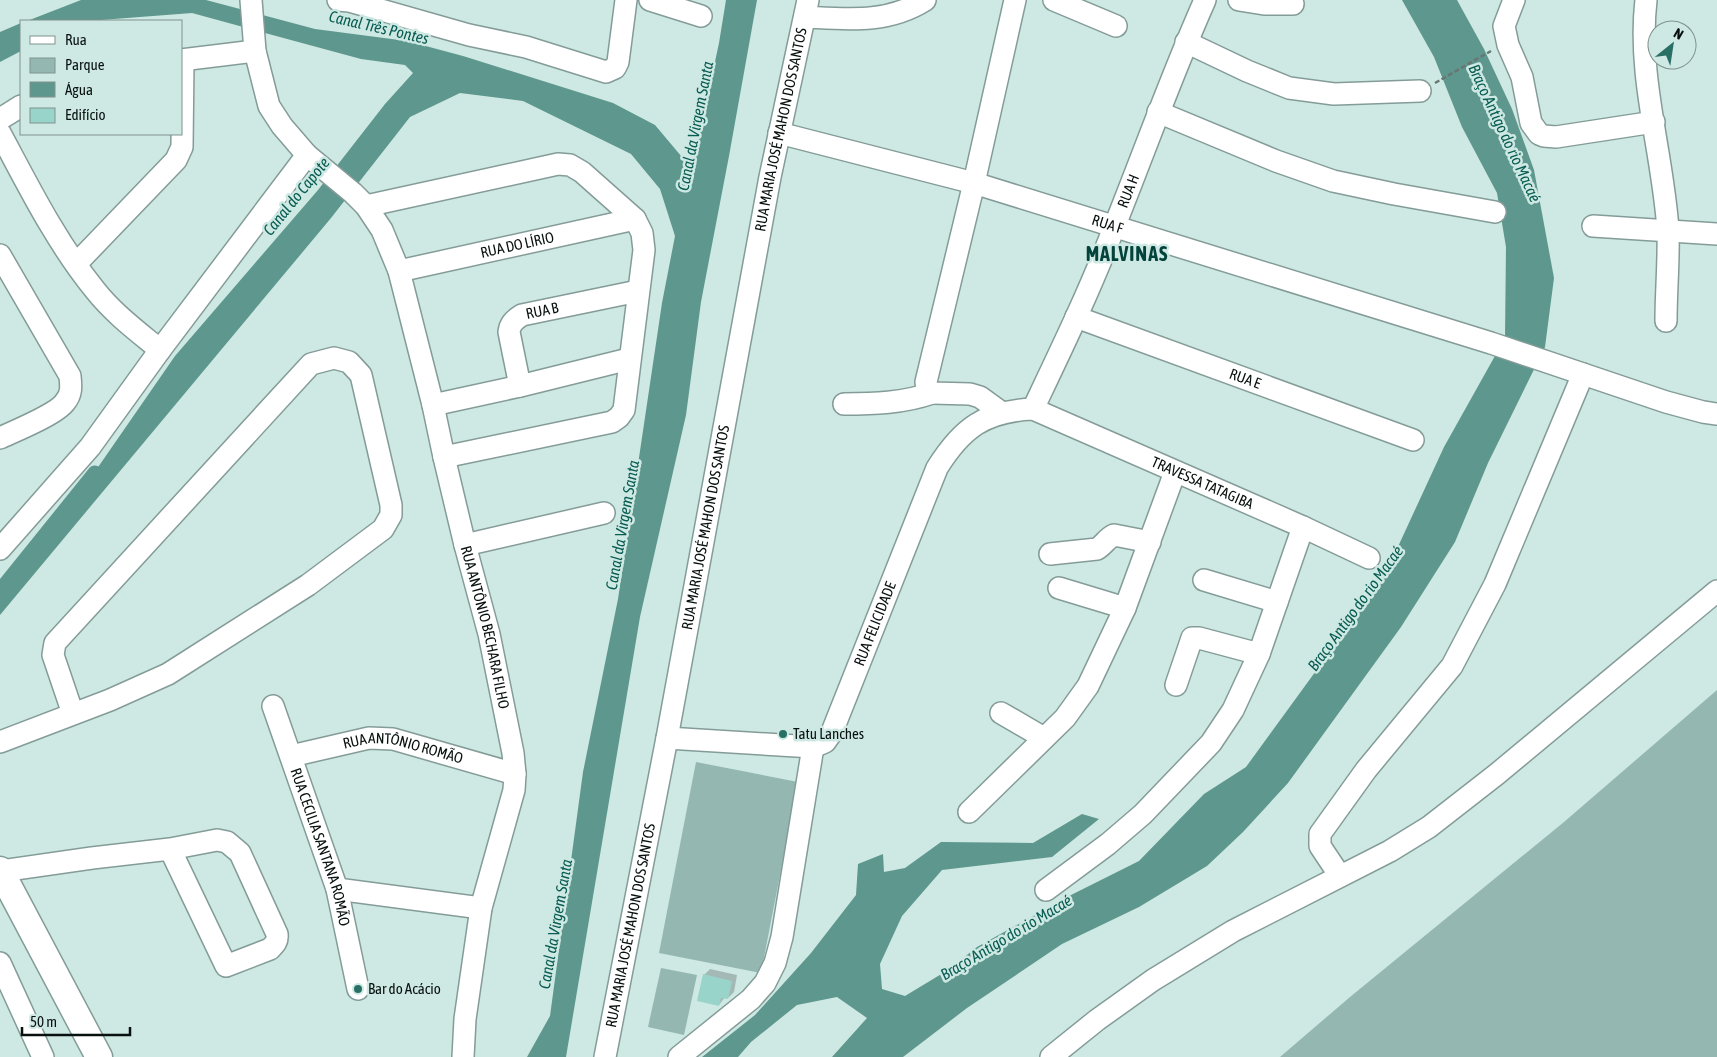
<svg xmlns="http://www.w3.org/2000/svg" width="1717" height="1057" viewBox="0 0 1717 1057" font-family="'Asap Condensed',sans-serif">
  <rect width="100%" height="100%" fill="#cee8e3"/>
  <g fill="#94b8b1">
    <polygon points="1717,690 1717,1057 1280,1057 1350,997 1564,822"/>
    <polygon points="696,762 798,782 761,973 659,953"/>
    <polygon points="661,968 697,975 684,1035 648,1027"/>
  </g>
  <g fill="#5e978d">
    <polygon points="81,0 206,0 315,29 407,41 463,56 613,103 655,125 692,169 719,43 726,0 757,0 729,156 701,302 686,415 640,617 566,1057 527,1057 550,1016 583,772 618,599 662,303 675,236 660,189 631,154 523,101 460,93 410,117 331,218 0,615 0,592 76,499 175,356 318,190 385,104 413,73 405,65 361,59 192,13 88,21 27,21"/>
    <polygon points="1402,0 1457,0 1484,49 1512,109 1534,170 1554,278 1545,347 1488,463 1455,542 1401,627 1288,783 1243,832 1207,866 1139,907 1062,944 967,1008 903,1057 832,1057 867,1018 837,997 797,1005 751,1042 738,1057 702,1057 755,1015 811,953 856,895 858,864 883,854 884,872 905,868 941,842 1033,843 1082,814 1099,819 1052,857 942,870 902,916 880,964 882,989 905,996 948,970 977,947 1073,894 1139,861 1204,794 1246,767 1337,642 1396,551 1444,447 1505,338 1506,247 1497,193 1462,127 1434,57"/>
    <polygon points="21,23 21,51 0,62 0,32"/>
  </g>
  <polygon fill="#0003" points="710,969 737,975 734,992 728,998 725,997 719,1005 704,975"/>
  <g fill="none" stroke-linecap="round" stroke-linejoin="round">
    <polyline stroke="#5e978d" stroke-width="15" points="0,591 95,473"/>
  </g>
  <polygon fill="#99d4ca" points="703,974 732,981 728,999 721,998 719,1006 697,1001"/>
  <g fill="none" stroke-linecap="round" stroke-linejoin="round">
    <defs>
      <g id="minor">
        <path id="s1" d="M251,0l4,51 14,55 13,20 25,29 46,38 13,13 16,24 17,41 34,134 11,52 21,88 24,89 24,119 2,21 -1,16 -33,118 -16,111 -2,38"/>
        <polyline points="338,0 349,1 469,35 526,47 606,72 615,68 618,62 626,0"/>
        <polyline points="650,0 701,16"/>
        <polyline points="1054,0 1116,26"/>
        <polyline points="1239,0 1264,4 1293,4"/>
        <polyline points="1514,0 1504,26 1508,45 1522,77 1531,123 1539,134 1544,136 1556,137 1654,122"/>
        <path d="M1646,0c-9,77 17,153 22,230 1,30 -2,61 -2,91"/>
        <path d="M805,17c42,2 82,7 120,-17"/>
        <polyline points="1186,42 1247,71 1289,88 1334,94 1420,91"/>
        <polyline points="181,60 255,51"/>
        <polyline points="1158,112 1276,161 1333,181 1394,194 1495,212"/>
        <polyline points="0,119 21,106"/>
        <path d="M0,133c29,54 56,109 95,157 18,23 42,41 65,60"/>
        <path id="s2" d="M779,133l195,50 517,160 175,59 37,10 14,2"/>
        <polyline points="366,206 558,164 570,165 582,172 635,219 642,233 644,250 624,410 619,417 612,422 444,457"/>
        <polyline points="1593,226 1717,234"/>
        <path d="M0,255l70,121c1,10 2,18 -5,26 -8,12 -50,29 -65,36"/>
        <polyline points="76,264 176,160 182,147 183,60"/>
        <path id="s3" d="M399,271l236,-52"/>
        <path id="s4" d="M1076,317l337,123"/>
        <path id="s5" d="M520,386l-11,-54c1,-8 5,-12 13,-17l116,-24"/>
        <path d="M844,404c29,0 60,-1 88,-11"/>
        <polyline points="433,405 520,386 629,359"/>
        <path id="s6" d="M1033,409c29,-61 58,-121 82,-184 30,-75 57,-151 90,-225"/>
        <polyline points="1002,413 980,397 970,394 932,393 927,388 926,382 974,183 1015,0"/>
        <polyline points="465,545 604,513"/>
        <polyline points="0,549 90,447 160,350 307,155"/>
        <path d="M1050,554l47,-5c7,-4 10,-11 17,-14l36,7"/>
        <polyline points="1204,580 1277,602"/>
        <polyline points="1059,588 1125,608"/>
        <polyline points="1176,685 1192,638 1199,638 1259,654"/>
        <path id="s7" d="M273,706l64,183 21,100"/>
        <polyline points="1001,713 1044,738"/>
        <path id="s8" d="M667,738l146,9 12,-5 7,-10 105,-264c25,-40 48,-57 96,-59l270,118 66,31"/>
        <polyline points="0,742 110,700 168,674 308,585 383,529 391,515 391,505 361,375 349,362 334,358 311,364 55,643 53,655 73,714"/>
        <path id="s9" d="M291,756l78,-18 24,1 122,35"/>
        <polyline points="969,812 1065,718 1088,686 1125,608 1175,472"/>
        <path d="M1,871l91,-13 78,-9 47,-9 10,2 13,11 37,81c1,7 -2,10 -7,15l-44,17 -56,-117"/>
        <polyline points="1340,876 1320,846 1320,834 1366,770 1452,666 1495,584 1583,374"/>
        <polyline points="337,889 481,908"/>
        <polyline points="1046,890 1108,844 1143,814 1211,743 1233,710 1259,654 1303,527"/>
        <polyline points="0,963 43,1057"/>
        <path id="s10" d="M605,1057l62,-319 103,-561 38,-177"/>
        <polyline points="679,1057 751,999 765,983 775,963 782,937 813,747"/>
        <polyline points="1051,1057 1097,1020 1153,980 1233,931 1390,851 1429,827 1497,774 1717,591"/>
      </g>
      <polyline id="major" points="0,870 99,1057"/>
    </defs>
    <use href="#minor" stroke="#849c98" stroke-width="24"/>
    <use href="#major" stroke="#849c98" stroke-width="29"/>
    <polyline stroke="#667774" stroke-width="2.5" stroke-dasharray="5 2.5" stroke-linecap="butt" points="1435,83 1491,51"/>
    <use href="#minor" stroke="#fff" stroke-width="21"/>
    <use href="#major" stroke="#fff" stroke-width="26"/>
  </g>
  <g fill="#286f65" stroke="#cee8e3" stroke-width="2">
    <circle cx="783" cy="734" r="5"/>
    <circle cx="358" cy="989" r="5"/>
  </g>
  <g text-anchor="middle" stroke-width="5" stroke-linejoin="round" paint-order="stroke">
    <g font-size="15" fill="#08110f" stroke="#cee8e3">
      <text dy="5" stroke="none"><textPath href="#s10" startOffset="944">RUA MARIA JOSÉ MAHON DOS SANTOS</textPath></text>
      <text dy="5" stroke="none"><textPath href="#s6" startOffset="238">RUA H</textPath></text>
      <text dy="5" stroke="none"><textPath href="#s2" startOffset="341">RUA F</textPath></text>
      <text dy="5" stroke="none"><textPath href="#s3" startOffset="121">RUA DO LÍRIO</textPath></text>
      <text dy="5" stroke="none"><textPath href="#s5" startOffset="98">RUA B</textPath></text>
      <text dy="5" stroke="none"><textPath href="#s4" startOffset="180">RUA E</textPath></text>
      <text dy="5" stroke="none"><textPath href="#s8" startOffset="759">TRAVESSA TATAGIBA</textPath></text>
      <text dy="5" stroke="none"><textPath href="#s10" startOffset="539">RUA MARIA JOSÉ MAHON DOS SANTOS</textPath></text>
      <text dy="5" stroke="none"><textPath href="#s8" startOffset="288">RUA FELICIDADE</textPath></text>
      <text dy="5" stroke="none"><textPath href="#s1" startOffset="688">RUA ANTÔNIO BECHARA FILHO</textPath></text>
      <text dy="5" stroke="none"><textPath href="#s9" startOffset="115">RUA ANTÔNIO ROMÃO</textPath></text>
      <text dy="5" stroke="none"><textPath href="#s7" startOffset="149">RUA CECILIA SANTANA ROMÃO</textPath></text>
      <text dy="5" stroke="none"><textPath href="#s10" startOffset="134">RUA MARIA JOSÉ MAHON DOS SANTOS</textPath></text>
    </g>
    <g font-size="15" fill="#08110f" stroke="#cee8e3" text-anchor="start">
      <text x="793" y="739">Tatu Lanches</text>
      <text x="368" y="994">Bar do Acácio</text>
    </g>
    <g font-size="16" font-style="italic" fill="#085c52" stroke="#cee8e3">
      <text transform="translate(379 27) rotate(13)" y="6">Canal Três Pontes</text>
      <text transform="translate(695 126) rotate(-79)" y="6">Canal da Virgem Santa</text>
      <text transform="translate(1505 133) rotate(65)" y="6">Braço Antigo do rio Macaé</text>
      <text transform="translate(296 196) rotate(-51)" y="6">Canal do Capote</text>
      <text transform="translate(622 525) rotate(-80)" y="6">Canal da Virgem Santa</text>
      <text transform="translate(1355 608) rotate(-54)" y="6">Braço Antigo do rio Macaé</text>
      <text transform="translate(555 924) rotate(-80)" y="6">Canal da Virgem Santa</text>
      <text transform="translate(1006 937) rotate(-31)" y="6">Braço Antigo do rio Macaé</text>
    </g>
    <g font-size="20" font-weight="bold" letter-spacing="1" fill="#03433c" stroke="#cee8e3">
      <text x="1127" y="261">MALVINAS</text>
    </g>
  </g>
  <rect x="20" y="20" width="162" height="115" fill="#cee8e3" stroke="#7f928e"/>
  <rect x="30" y="36" width="25" height="8" fill="#ffffff" stroke="#7f928e"/>
  <text x="65" y="45" font-size="15" fill="#08110f">Rua</text>
  <rect x="30" y="58" width="25" height="15" fill="#94b8b1" stroke="#7f928e"/>
  <text x="65" y="70" font-size="15" fill="#08110f">Parque</text>
  <rect x="30" y="82" width="25" height="15" fill="#5e978d" stroke="#7f928e"/>
  <text x="65" y="95" font-size="15" fill="#08110f">Água</text>
  <rect x="30" y="108" width="25" height="15" fill="#99d4ca" stroke="#7f928e"/>
  <text x="65" y="120" font-size="15" fill="#08110f">Edifício</text>
  <g transform="translate(1672 45) rotate(30)"><circle r="24" fill="#cee8e3" stroke="#7f928e"/>
  <path d="M0-4L9 19L0 12L-9 19Z" fill="#286f65"/>
  <text y="-8" font-size="14" font-weight="bold" text-anchor="middle" fill="#08110f">N</text>
  </g>
  <path d="M22 1027v8h108v-8" fill="none" stroke="#08110f" stroke-width="2.5"/>
  <text x="30" y="1027" font-size="15" fill="#08110f" stroke="#cee8e3" stroke-width="4" paint-order="stroke">50 m</text>
</svg>
